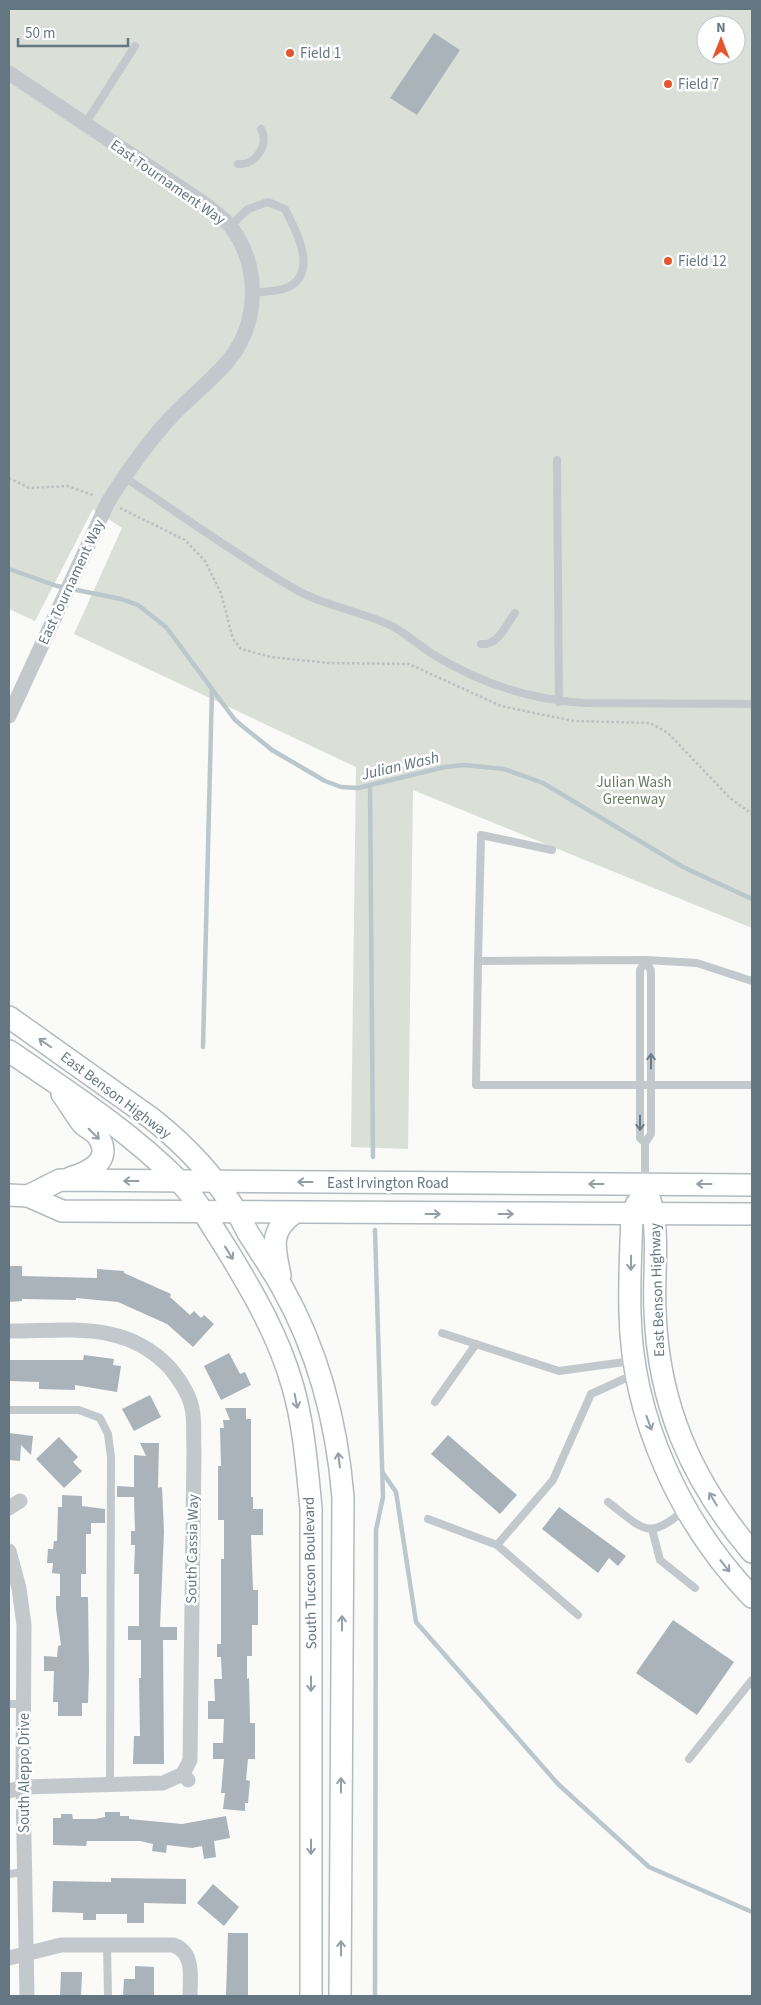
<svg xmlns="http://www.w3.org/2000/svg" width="761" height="2005" viewBox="0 0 761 2005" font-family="'Source Sans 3',sans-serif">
  <rect width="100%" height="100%" fill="#fafaf8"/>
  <path fill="#dadfd7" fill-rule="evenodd" d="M9,9h743v919l-339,-138 -5,359 -57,-2 5,-380 -282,-133 48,-106 -29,-19 -58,112 -26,-12zM706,25h30v30h-30z"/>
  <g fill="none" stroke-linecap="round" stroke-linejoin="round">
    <g stroke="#bbc7cb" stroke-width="4.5">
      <polyline points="9,569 57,586 121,599 138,605 166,627 235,720 272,750 325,781 341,787 358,788 445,767 464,765 504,769 543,783 683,867 752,899"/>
      <polyline points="370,786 373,1157"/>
      <polyline points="203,1047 212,689"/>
      <polyline points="375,1230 383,1497 376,1530 375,1996"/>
      <polyline points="383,1473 396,1492 416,1622 558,1784 649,1867 752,1912"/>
    </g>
  </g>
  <g fill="#aab3b9">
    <polygon points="434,33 460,50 417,115 390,98"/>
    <polygon points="9,1266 22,1266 22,1276 97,1278 97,1269 124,1271 124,1273 171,1294 170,1297 190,1315 194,1311 201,1318 204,1315 214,1324 193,1347 167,1324 118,1302 76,1298 76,1300 22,1299 22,1301 9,1302"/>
    <polygon points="229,1353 240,1374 245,1372 251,1385 221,1400 204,1366"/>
    <polygon points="84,1355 114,1359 113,1365 121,1366 117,1392 75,1385 75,1390 39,1389 39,1382 9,1381 9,1360 83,1360"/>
    <polygon points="150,1395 161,1417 134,1431 122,1409"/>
    <polygon points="225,1408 246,1408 246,1419 251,1419 251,1497 253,1497 253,1509 263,1509 263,1535 251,1535 253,1590 258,1590 258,1625 252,1625 252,1656 247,1656 247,1679 249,1678 250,1723 255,1723 255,1759 248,1759 246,1780 250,1781 248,1803 245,1803 245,1811 223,1809 225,1793 221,1793 224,1759 213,1759 213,1743 223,1743 224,1719 208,1719 208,1701 215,1701 214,1679 222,1679 221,1657 217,1657 217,1644 221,1644 221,1559 224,1559 224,1520 218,1520 218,1466 221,1466 220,1428 224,1428 223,1420 230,1420"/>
    <polygon points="9,1433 33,1436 31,1455 21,1445 20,1461 9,1460"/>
    <polygon points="448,1435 517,1495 500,1514 431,1454"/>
    <polygon points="59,1437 78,1457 73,1462 82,1471 64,1488 36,1459"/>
    <polygon points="140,1443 159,1443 158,1488 162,1487 164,1531 160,1627 177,1627 177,1640 163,1640 164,1764 133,1764 134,1736 140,1736 139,1678 141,1678 141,1640 128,1640 128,1626 139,1626 139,1574 134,1574 135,1545 131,1545 131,1531 135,1531 134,1497 117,1497 117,1486 134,1487 134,1455 146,1456"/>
    <polygon points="62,1495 82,1496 82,1506 105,1509 105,1523 91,1523 91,1534 86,1534 86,1574 81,1574 81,1597 88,1597 89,1671 88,1703 82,1703 82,1716 58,1716 58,1702 53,1702 54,1671 44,1671 44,1656 57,1657 58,1646 61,1645 56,1609 56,1596 60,1596 60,1574 52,1573 53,1563 47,1563 48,1549 53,1549 54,1541 57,1541 58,1507 62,1507"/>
    <polygon points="559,1507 626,1556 618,1566 609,1558 598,1573 542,1529"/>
    <polygon points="673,1620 734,1662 697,1715 636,1673"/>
    <polygon points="105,1812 120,1812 120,1816 129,1816 129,1819 182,1824 226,1816 230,1838 214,1841 216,1857 204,1859 202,1846 192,1848 167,1845 166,1853 152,1851 153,1844 140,1841 87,1841 86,1846 53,1845 53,1818 61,1818 61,1814 72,1814 73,1819 95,1819 105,1817"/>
    <polygon points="111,1878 186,1879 186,1904 144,1903 144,1923 127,1923 127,1914 96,1914 96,1920 83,1920 83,1913 52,1912 53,1881 111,1882"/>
    <polygon points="213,1884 239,1907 224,1926 197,1903"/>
    <polygon points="228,1933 248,1933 248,1996 226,1996"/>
    <polygon points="135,1966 154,1967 154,1996 123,1996 124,1979 135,1979"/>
    <polygon points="61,1972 82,1972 81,1996 60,1996"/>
  </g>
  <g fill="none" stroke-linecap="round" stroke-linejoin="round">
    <defs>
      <g id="secondary">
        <path d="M9,1017l142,101c33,26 64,58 86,95 6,8 9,18 15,26 10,16 21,32 30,48 36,64 55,137 61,210l-3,499"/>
        <path d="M9,1051c58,40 118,78 169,129 19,19 33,45 48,68 27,44 53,89 67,139 11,39 14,81 18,121v488"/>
        <path d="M62,1094c7,9 13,20 20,29 5,5 14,9 17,15 14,24 -12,35 -29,40"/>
        <polyline points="9,1195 28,1196 62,1211 752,1214"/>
        <polyline points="28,1196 60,1180 752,1185"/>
        <path d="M650,1200c10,34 3,75 5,110 3,94 36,170 97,242"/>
        <path d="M637,1203l-5,11c-1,33 -3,66 -2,99 2,105 50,209 122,284"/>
        <path d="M280,1275c-6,-28 -11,-44 14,-62"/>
      </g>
    </defs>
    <use href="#secondary" stroke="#b3babf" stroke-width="24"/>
    <g stroke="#bbbfc2" stroke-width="2.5" stroke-dasharray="2.5 2.5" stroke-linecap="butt">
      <polyline points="9,478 29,488 68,486 95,496"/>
      <polyline points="120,508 185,540 205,561 221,593 233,639 241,649 271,657 328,663 409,664 501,706 574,721 650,723 668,733 730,798 752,814"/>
    </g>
    <g stroke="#c3c8cc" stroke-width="8">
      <polyline points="85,124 135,46"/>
      <path d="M238,164c17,2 32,-20 23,-35"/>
      <path d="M230,226l18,-17 20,-7 17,7c10,20 32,59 7,76 -10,7 -27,6 -39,8"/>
      <polyline points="557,460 559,702"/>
      <path d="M124,477c56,37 112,78 171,112 31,18 67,22 99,38 14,8 26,19 40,28 46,28 98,45 150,48l168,1"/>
      <path d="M481,644c17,2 25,-19 34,-31"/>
      <polyline points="478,961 481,835 552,850"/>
      <polyline points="752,981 697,963 646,960 478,961 476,1085 752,1085"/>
      <polyline points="645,1182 645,1143 651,1134 651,971 646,960 640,970 640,1138 645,1143"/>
      <polyline points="442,1333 559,1371 632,1361"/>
      <polyline points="435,1402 476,1344"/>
      <polyline points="9,1410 79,1410 100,1418 108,1434 111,1457 110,1783"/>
      <path d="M608,1502c34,26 40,40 76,8"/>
      <polyline points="428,1519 497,1545"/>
      <polyline points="652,1529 660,1560 695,1588"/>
      <polyline points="578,1615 497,1545 553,1480 591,1394 635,1374"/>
      <polyline points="9,1704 23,1704"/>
      <polyline points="689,1759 752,1680"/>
      <polyline points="9,1874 25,1872"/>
      <polyline points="107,1945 108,1996"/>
    </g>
    <g stroke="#c3c8cc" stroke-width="15">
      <path d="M9,73l196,131c8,7 19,14 26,23 29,39 29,95 -3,134 -19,23 -45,41 -64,64 -21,24 -39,50 -56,77l-99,214"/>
      <path d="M9,1331c59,0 117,-11 161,37 9,11 19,26 22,40 3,13 1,29 2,42l-4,310 -7,14 5,6"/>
      <polyline points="9,1508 20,1501"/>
      <polyline points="9,1551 19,1588 24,1625 23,1787 27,1996"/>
      <polyline points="9,1791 23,1787 163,1783 183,1774"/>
      <path d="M9,1958l52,-13h112c22,7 17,33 17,51"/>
    </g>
    <use href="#secondary" stroke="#fff" stroke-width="21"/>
  </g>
  <defs><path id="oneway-shaft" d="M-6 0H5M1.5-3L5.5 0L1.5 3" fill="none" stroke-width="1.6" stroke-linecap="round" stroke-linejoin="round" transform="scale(1.25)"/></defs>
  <g stroke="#939fa8">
    <use href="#oneway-shaft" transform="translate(45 1043) rotate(-145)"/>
    <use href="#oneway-shaft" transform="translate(94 1134) rotate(45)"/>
    <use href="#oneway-shaft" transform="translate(131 1181) rotate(-180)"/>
    <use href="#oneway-shaft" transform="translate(305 1182) rotate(-180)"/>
    <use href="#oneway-shaft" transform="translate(596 1184) rotate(-180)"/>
    <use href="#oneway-shaft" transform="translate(704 1184) rotate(-180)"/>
    <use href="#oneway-shaft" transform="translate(433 1214)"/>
    <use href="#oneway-shaft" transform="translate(506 1214)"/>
    <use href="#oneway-shaft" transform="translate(229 1253) rotate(58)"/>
    <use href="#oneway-shaft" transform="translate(631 1263) rotate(91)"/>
    <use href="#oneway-shaft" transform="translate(296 1401) rotate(79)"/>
    <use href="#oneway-shaft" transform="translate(649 1423) rotate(70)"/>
    <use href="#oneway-shaft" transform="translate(339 1460) rotate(-97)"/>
    <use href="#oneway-shaft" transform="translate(713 1499) rotate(-121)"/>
    <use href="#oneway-shaft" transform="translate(725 1566) rotate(51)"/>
    <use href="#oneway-shaft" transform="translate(342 1623) rotate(-90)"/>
    <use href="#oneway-shaft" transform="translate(311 1684) rotate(90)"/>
    <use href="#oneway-shaft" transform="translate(341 1785) rotate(-90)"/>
    <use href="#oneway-shaft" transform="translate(311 1847) rotate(90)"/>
    <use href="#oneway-shaft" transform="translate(341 1948) rotate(-90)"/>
  </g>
  <g stroke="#6a7a87">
    <use href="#oneway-shaft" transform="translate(651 1061) rotate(-90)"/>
    <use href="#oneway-shaft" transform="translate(640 1123) rotate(90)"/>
  </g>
  <g fill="#e4572e" stroke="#fff" stroke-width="2">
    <circle cx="290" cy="53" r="5"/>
    <circle cx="668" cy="84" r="5"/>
    <circle cx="668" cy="261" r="5"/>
  </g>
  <g text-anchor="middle" stroke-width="5" stroke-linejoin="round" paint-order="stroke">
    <g font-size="15" fill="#657683" stroke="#fff" text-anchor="start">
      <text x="300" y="58">Field 1</text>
      <text x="678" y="89">Field 7</text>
      <text x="678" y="266">Field 12</text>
    </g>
    <g font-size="15" fill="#657683" stroke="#fff">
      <text transform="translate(168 182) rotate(35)" y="5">East Tournament Way</text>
      <text transform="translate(71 582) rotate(-65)" y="5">East Tournament Way</text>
      <text transform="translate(116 1095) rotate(37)" y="5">East Benson Highway</text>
      <text x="388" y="1188">East Irvington Road</text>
      <text transform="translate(657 1290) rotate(-92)" y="5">East Benson Highway</text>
      <text transform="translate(192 1549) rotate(-89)" y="5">South Cassia Way</text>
      <text transform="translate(310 1573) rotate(-91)" y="5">South Tucson Boulevard</text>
      <text transform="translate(24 1773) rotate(-90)" y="5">South Aleppo Drive</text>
    </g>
    <g font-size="15" fill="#687a64" stroke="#fff">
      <text x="634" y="787">Julian Wash<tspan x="634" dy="17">Greenway</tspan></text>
    </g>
    <g font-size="16" font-style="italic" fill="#60757c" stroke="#fff">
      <text transform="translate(400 765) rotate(-13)" y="6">Julian Wash</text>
    </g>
  </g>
  <rect width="761" height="2005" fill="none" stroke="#657683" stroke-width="20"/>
  <g transform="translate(721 40)"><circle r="24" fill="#ffffff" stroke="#c1c8cd"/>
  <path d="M0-4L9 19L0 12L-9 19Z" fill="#e4572e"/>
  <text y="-8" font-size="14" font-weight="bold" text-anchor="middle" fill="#657683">N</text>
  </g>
  <path d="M18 38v8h110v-8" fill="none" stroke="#657683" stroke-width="2.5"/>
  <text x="25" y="38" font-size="15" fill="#657683" stroke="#ffffff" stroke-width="4" paint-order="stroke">50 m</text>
</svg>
